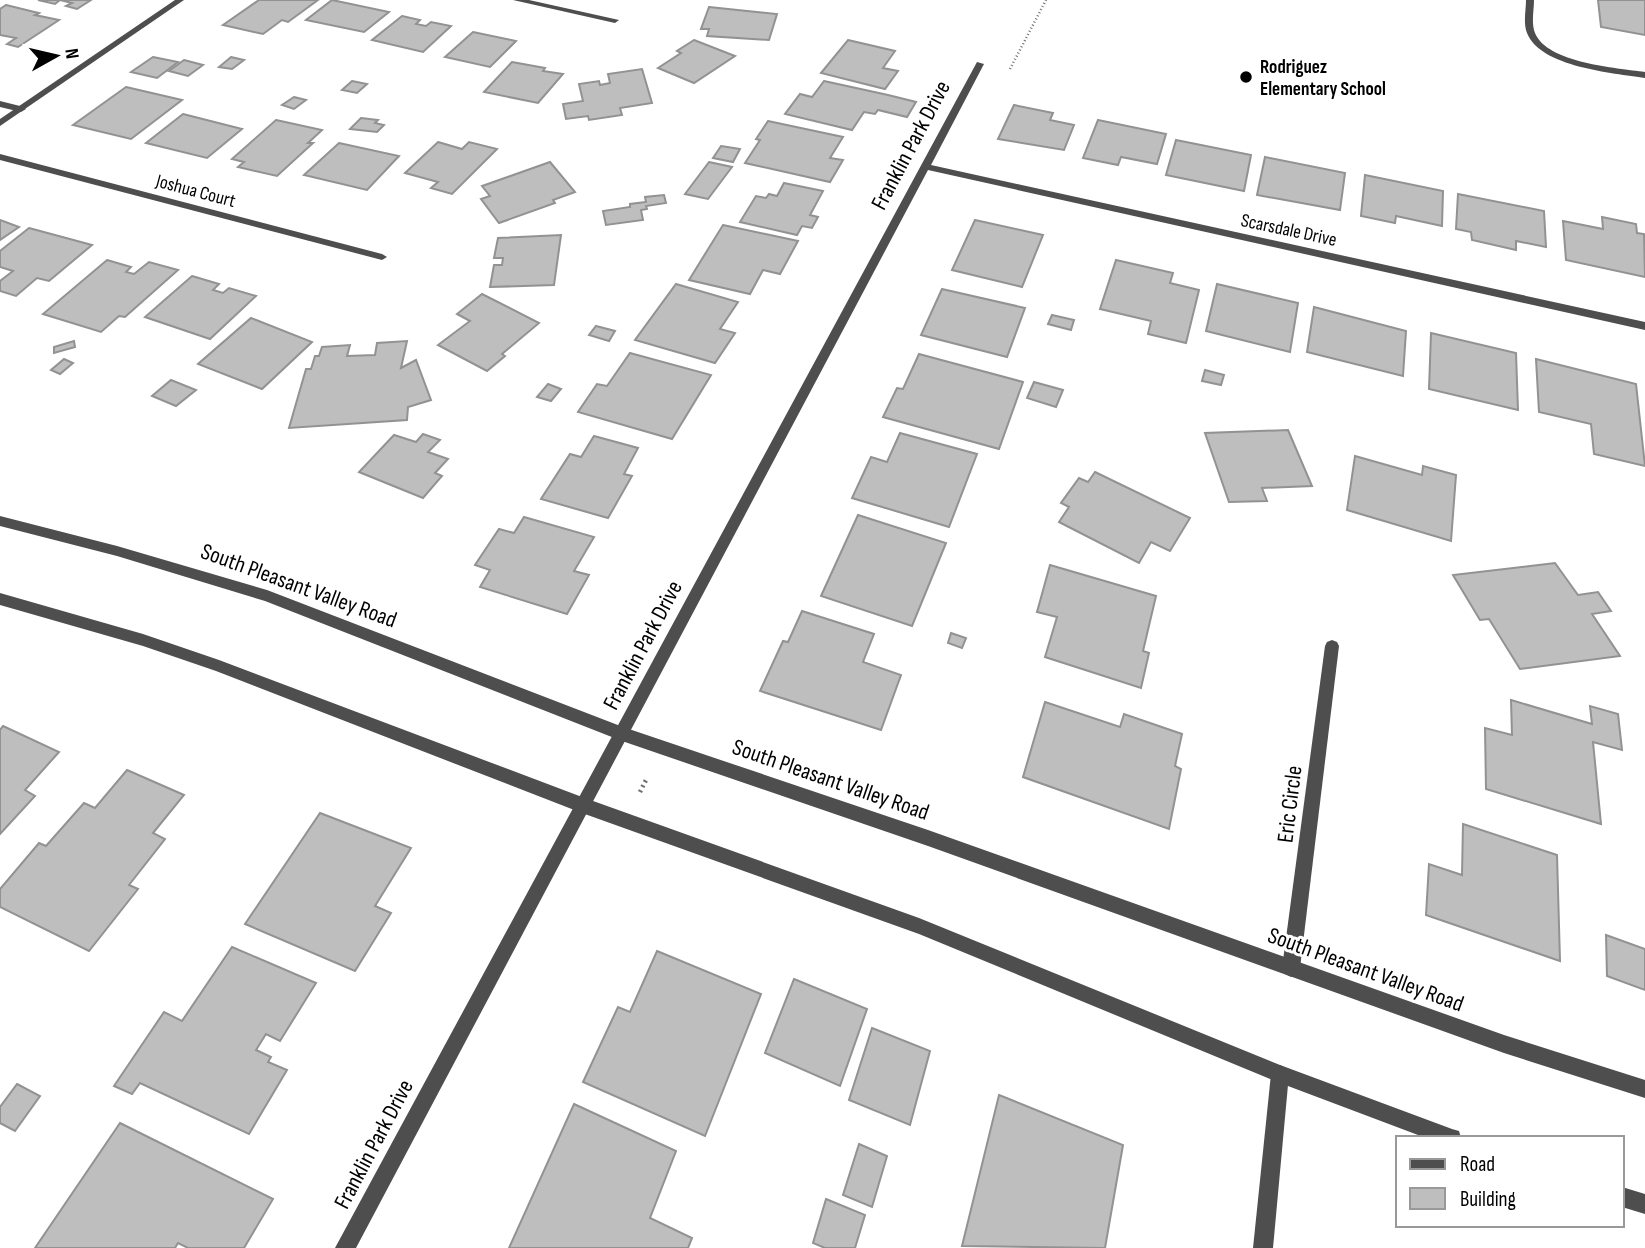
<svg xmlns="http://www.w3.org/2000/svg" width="1645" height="1248" viewBox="0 0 1645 1248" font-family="'Sofia Sans Condensed',sans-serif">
  <rect width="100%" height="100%" fill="#fff"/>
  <g fill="#bebebe" stroke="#929292" stroke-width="2">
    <polygon points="38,0 91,0 77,9 66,6 72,3 60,0 55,4"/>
    <polygon points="259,0 318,0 288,22 282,20 263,34 223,25"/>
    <polygon points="332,0 389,12 364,32 306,20"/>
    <polygon points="1598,0 1645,0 1645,35 1601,27"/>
    <polygon points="6,5 39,13 35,15 59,20 18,47 7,44 16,38 0,35 0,9"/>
    <polygon points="709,7 777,14 769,40 707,36 709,29 701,29"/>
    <polygon points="402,16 420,20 416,24 426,26 431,22 451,26 423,52 372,40"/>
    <polygon points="473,32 516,41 490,67 445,57"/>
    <polygon points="694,40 735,56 694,83 658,68 681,53 677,51"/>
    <polygon points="848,40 895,51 883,68 898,71 885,89 821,73"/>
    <polygon points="153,57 178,62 157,78 131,72"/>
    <polygon points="231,57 244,60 232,69 219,67"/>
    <polygon points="184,60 203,65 188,76 169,71"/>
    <polygon points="512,62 545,68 543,71 563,74 538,103 484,92"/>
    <polygon points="642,69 652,103 620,108 622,115 589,120 588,116 566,119 563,104 583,101 579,84 599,81 600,85 610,83 608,74"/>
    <polygon points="352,81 367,84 357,93 342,90"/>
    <polygon points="824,81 888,95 916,102 907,117 878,110 875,114 864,112 852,130 785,114 800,94 812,97"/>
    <polygon points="126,87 182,100 131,139 73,125"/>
    <polygon points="294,97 306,100 294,109 282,105"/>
    <polygon points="1014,105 1053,113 1050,120 1074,125 1064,150 998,139"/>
    <polygon points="183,114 242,129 207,158 146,143"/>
    <polygon points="361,118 378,120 375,123 384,125 377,132 350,129"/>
    <polygon points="276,120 322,130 308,143 313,143 277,176 238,167 244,162 232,159"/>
    <polygon points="1098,120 1166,134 1157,164 1121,157 1118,165 1083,158"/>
    <polygon points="768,121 843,137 830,158 843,160 830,182 745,163 760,140 756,139"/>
    <polygon points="1176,140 1251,155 1244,191 1166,175"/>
    <polygon points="438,142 462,149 469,142 497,149 452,194 431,188 438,182 405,173"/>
    <polygon points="339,143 399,156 367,190 304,175"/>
    <polygon points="721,146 740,149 733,162 713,158"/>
    <polygon points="1265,157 1345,173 1340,210 1257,195"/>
    <polygon points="550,162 575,192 553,200 555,203 499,223 481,199 490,196 482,186"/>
    <polygon points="709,162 732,167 708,199 685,194"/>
    <polygon points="1365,175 1443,191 1442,226 1396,216 1395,223 1361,216"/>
    <polygon points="784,183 823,191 810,215 818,217 812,228 802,226 797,235 740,222 756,196 766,198 769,194 777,196"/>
    <polygon points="1458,194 1544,211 1546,247 1516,241 1516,250 1472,240 1471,232 1456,229"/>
    <polygon points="664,195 666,203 646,206 647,209 641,210 643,220 606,225 603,211 630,207 630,204 646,202 645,197"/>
    <polygon points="1602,217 1636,224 1637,233 1644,234 1645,277 1566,260 1563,221 1603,229"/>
    <polygon points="0,220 19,227 0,240"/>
    <polygon points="975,220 1043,235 1022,287 952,270"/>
    <polygon points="723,225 798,241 780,274 763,270 750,294 689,280"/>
    <polygon points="29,228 92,245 49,281 37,278 16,296 0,291 0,281 13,271 0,267 0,251"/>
    <polygon points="561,235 554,285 490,287 494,265 502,265 503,258 494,258 498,238"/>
    <polygon points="107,260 131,267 126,272 134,274 149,262 178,270 125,317 119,316 101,332 43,314"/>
    <polygon points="1116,260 1173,273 1170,283 1199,290 1186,343 1148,334 1151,321 1100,309"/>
    <polygon points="192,276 219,284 213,290 223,293 229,288 256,296 210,339 145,317"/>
    <polygon points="676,284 738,302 720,329 735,333 715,363 635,340"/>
    <polygon points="1217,284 1298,303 1290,352 1206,331"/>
    <polygon points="942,289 1025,308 1007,357 921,335"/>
    <polygon points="482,294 539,323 502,354 505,356 487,371 438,345 470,321 457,314"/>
    <polygon points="1314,307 1406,331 1403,376 1307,352"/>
    <polygon points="1052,315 1074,320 1071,330 1048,324"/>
    <polygon points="251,318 312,342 262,389 198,364"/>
    <polygon points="596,326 615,331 609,341 589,335"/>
    <polygon points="1431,333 1516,353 1518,410 1429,389"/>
    <polygon points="74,341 75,347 54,353 54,347"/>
    <polygon points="407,341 401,368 416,360 431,400 408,407 407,420 289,428 306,369 311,369 315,356 319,356 322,347 350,345 347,356 375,355 377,343"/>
    <polygon points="630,353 711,375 672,439 578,412 597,384 607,386"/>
    <polygon points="919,354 1023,382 999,449 883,417 897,388 903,389"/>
    <polygon points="64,359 73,363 60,374 51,370"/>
    <polygon points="1536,359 1636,384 1645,466 1594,454 1591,424 1539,412"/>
    <polygon points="1205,370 1224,375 1221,385 1202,381"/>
    <polygon points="171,380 196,390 176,406 152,396"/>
    <polygon points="1034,382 1063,390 1056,407 1027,398"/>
    <polygon points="548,384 561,389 551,401 537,397"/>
    <polygon points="1288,430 1312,486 1262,488 1267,501 1229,502 1205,433"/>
    <polygon points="900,433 977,454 949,527 852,498 871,457 887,462"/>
    <polygon points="423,434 440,440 428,452 448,459 435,473 442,476 423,498 359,472 394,435 416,442"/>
    <polygon points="594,436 638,448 624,474 632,476 608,518 541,499 570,454 581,457"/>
    <polygon points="1355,456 1422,475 1423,466 1456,475 1451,541 1347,510"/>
    <polygon points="1095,472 1190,518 1170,551 1151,542 1139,563 1059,522 1069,507 1061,503 1079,478 1088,482"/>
    <polygon points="858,515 946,543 912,626 821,596"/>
    <polygon points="524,517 594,537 574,571 589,575 567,614 480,587 490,570 475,565 499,529 514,533"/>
    <polygon points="1555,563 1578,595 1598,592 1611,611 1592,614 1620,656 1520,669 1489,619 1480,620 1453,575"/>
    <polygon points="1050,565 1156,596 1143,651 1149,653 1141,688 1045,657 1057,617 1037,612"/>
    <polygon points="802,611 874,634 863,662 901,675 881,730 760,691 783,641 788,642"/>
    <polygon points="951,633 966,638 962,648 948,643"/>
    <polygon points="1511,700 1592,724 1590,706 1618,714 1622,750 1593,742 1601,824 1486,789 1485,728 1512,735"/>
    <polygon points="1045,702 1120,727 1124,714 1182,734 1175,766 1181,769 1169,829 1023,777"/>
    <polygon points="3,726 59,752 25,790 35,796 0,834 0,730"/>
    <polygon points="127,770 184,795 153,833 165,839 129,885 138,889 89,951 0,907 0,889 39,843 46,846 84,803 95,808"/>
    <polygon points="320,813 411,848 375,906 391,913 355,971 245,924"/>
    <polygon points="1463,824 1557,855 1560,961 1426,915 1429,864 1462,875"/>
    <polygon points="1606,935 1645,949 1645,990 1607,976"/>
    <polygon points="232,947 316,983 280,1041 266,1034 256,1050 271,1057 268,1062 287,1070 249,1134 140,1083 132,1094 114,1086 164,1012 182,1021"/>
    <polygon points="657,951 761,994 705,1136 583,1082 618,1007 630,1012"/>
    <polygon points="794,979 867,1009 840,1086 765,1053"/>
    <polygon points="872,1028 930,1051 910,1125 849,1100"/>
    <polygon points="17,1084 40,1096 15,1131 0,1123 0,1107"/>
    <polygon points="999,1095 1123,1145 1105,1248 962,1246"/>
    <polygon points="574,1104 676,1151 650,1218 692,1238 688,1248 509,1248"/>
    <polygon points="120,1123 273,1199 244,1248 188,1248 178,1243 175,1248 35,1248"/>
    <polygon points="859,1144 887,1156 872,1207 843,1195"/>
    <polygon points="826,1199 865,1215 855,1248 825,1248 813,1243"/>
  </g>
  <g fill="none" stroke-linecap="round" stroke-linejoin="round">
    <polyline stroke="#707070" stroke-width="2.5" stroke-dasharray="1 2.5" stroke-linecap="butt" points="1010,69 1046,0"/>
    <polyline stroke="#707070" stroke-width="4.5" stroke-dasharray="2 3.5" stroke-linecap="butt" points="640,792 646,780"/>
    <g fill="#4e4e4e" fill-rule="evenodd">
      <path d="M1526,0h8c0,10 -3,23 1,33 12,30 82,35 110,39v6c-32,-5 -105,-11 -118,-45 -4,-10 -1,-23 -1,-33z"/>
      <polygon points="0,101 24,107 26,109 21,112 0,107"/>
    </g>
    <g fill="#4e4e4e" fill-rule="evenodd">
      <polygon points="513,0 529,0 619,20 615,23"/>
      <polygon points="977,62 984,64 931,165 1645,322 1645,330 928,170 356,1248 335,1248"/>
      <polygon points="0,154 382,254 387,257 382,260 0,160"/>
      <polygon points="1332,640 1337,642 1339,646 1300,968 1297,974 1291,977 1285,974 1282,968 1325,646 1327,642"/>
      <polygon points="1280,1065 1286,1068 1289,1074 1273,1248 1253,1248 1271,1074 1274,1068"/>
    </g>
    <g fill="#4e4e4e" fill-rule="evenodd">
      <polygon points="175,0 184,0 0,126 0,119"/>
      <polygon points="0,516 117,546 267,590 623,727 928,830 1504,1035 1645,1080 1645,1098 1504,1053 928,846 622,741 265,601 117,556 0,526"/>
      <polygon points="0,593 143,634 219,660 582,797 919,918 1280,1065 1452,1129 1459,1131 1461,1138 1426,1138 1280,1083 919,934 582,813 216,671 143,646 0,605"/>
      <polygon points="1622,1187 1645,1194 1645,1214 1622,1207"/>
    </g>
  </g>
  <circle fill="#000" stroke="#fff" stroke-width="2.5" cx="1246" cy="77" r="7"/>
  <g text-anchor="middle" stroke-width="6" stroke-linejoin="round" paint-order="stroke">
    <g font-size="19" font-weight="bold" fill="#000" stroke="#fff" text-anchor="start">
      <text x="1260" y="73">Rodriguez<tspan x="1260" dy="22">Elementary School</tspan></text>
    </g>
    <g font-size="19" fill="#000" stroke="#fff">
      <text transform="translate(196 190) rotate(15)" y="7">Joshua Court</text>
      <text transform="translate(1289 229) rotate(12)" y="7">Scarsdale Drive</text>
    </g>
    <g font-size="23" fill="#000" stroke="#fff">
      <text transform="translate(910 145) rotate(-62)" y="8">Franklin Park Drive</text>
      <text transform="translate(299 585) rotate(20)" y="8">South Pleasant Valley Road</text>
      <text transform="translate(642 645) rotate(-62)" y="8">Franklin Park Drive</text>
      <text transform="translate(831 779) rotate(19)" y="8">South Pleasant Valley Road</text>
      <text transform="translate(1289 804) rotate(-83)" y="8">Eric Circle</text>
      <text transform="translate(1366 969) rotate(20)" y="8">South Pleasant Valley Road</text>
      <text transform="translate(373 1144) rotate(-62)" y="8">Franklin Park Drive</text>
    </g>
  </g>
  <rect x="1396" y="1136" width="228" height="91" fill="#ffffff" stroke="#999999" stroke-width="2"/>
  <rect x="1410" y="1159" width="35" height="10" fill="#4e4e4e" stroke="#999999" stroke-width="2"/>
  <text x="1460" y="1171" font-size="21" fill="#000000">Road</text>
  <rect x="1410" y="1188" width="35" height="21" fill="#bebebe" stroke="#999999" stroke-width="2"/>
  <text x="1460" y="1206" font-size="21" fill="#000000">Building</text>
  <g transform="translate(56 56) rotate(82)" stroke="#ffffff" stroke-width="5" paint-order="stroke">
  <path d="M0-5L12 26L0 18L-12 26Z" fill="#000000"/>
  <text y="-10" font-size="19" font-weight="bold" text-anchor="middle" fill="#000000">N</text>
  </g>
</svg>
